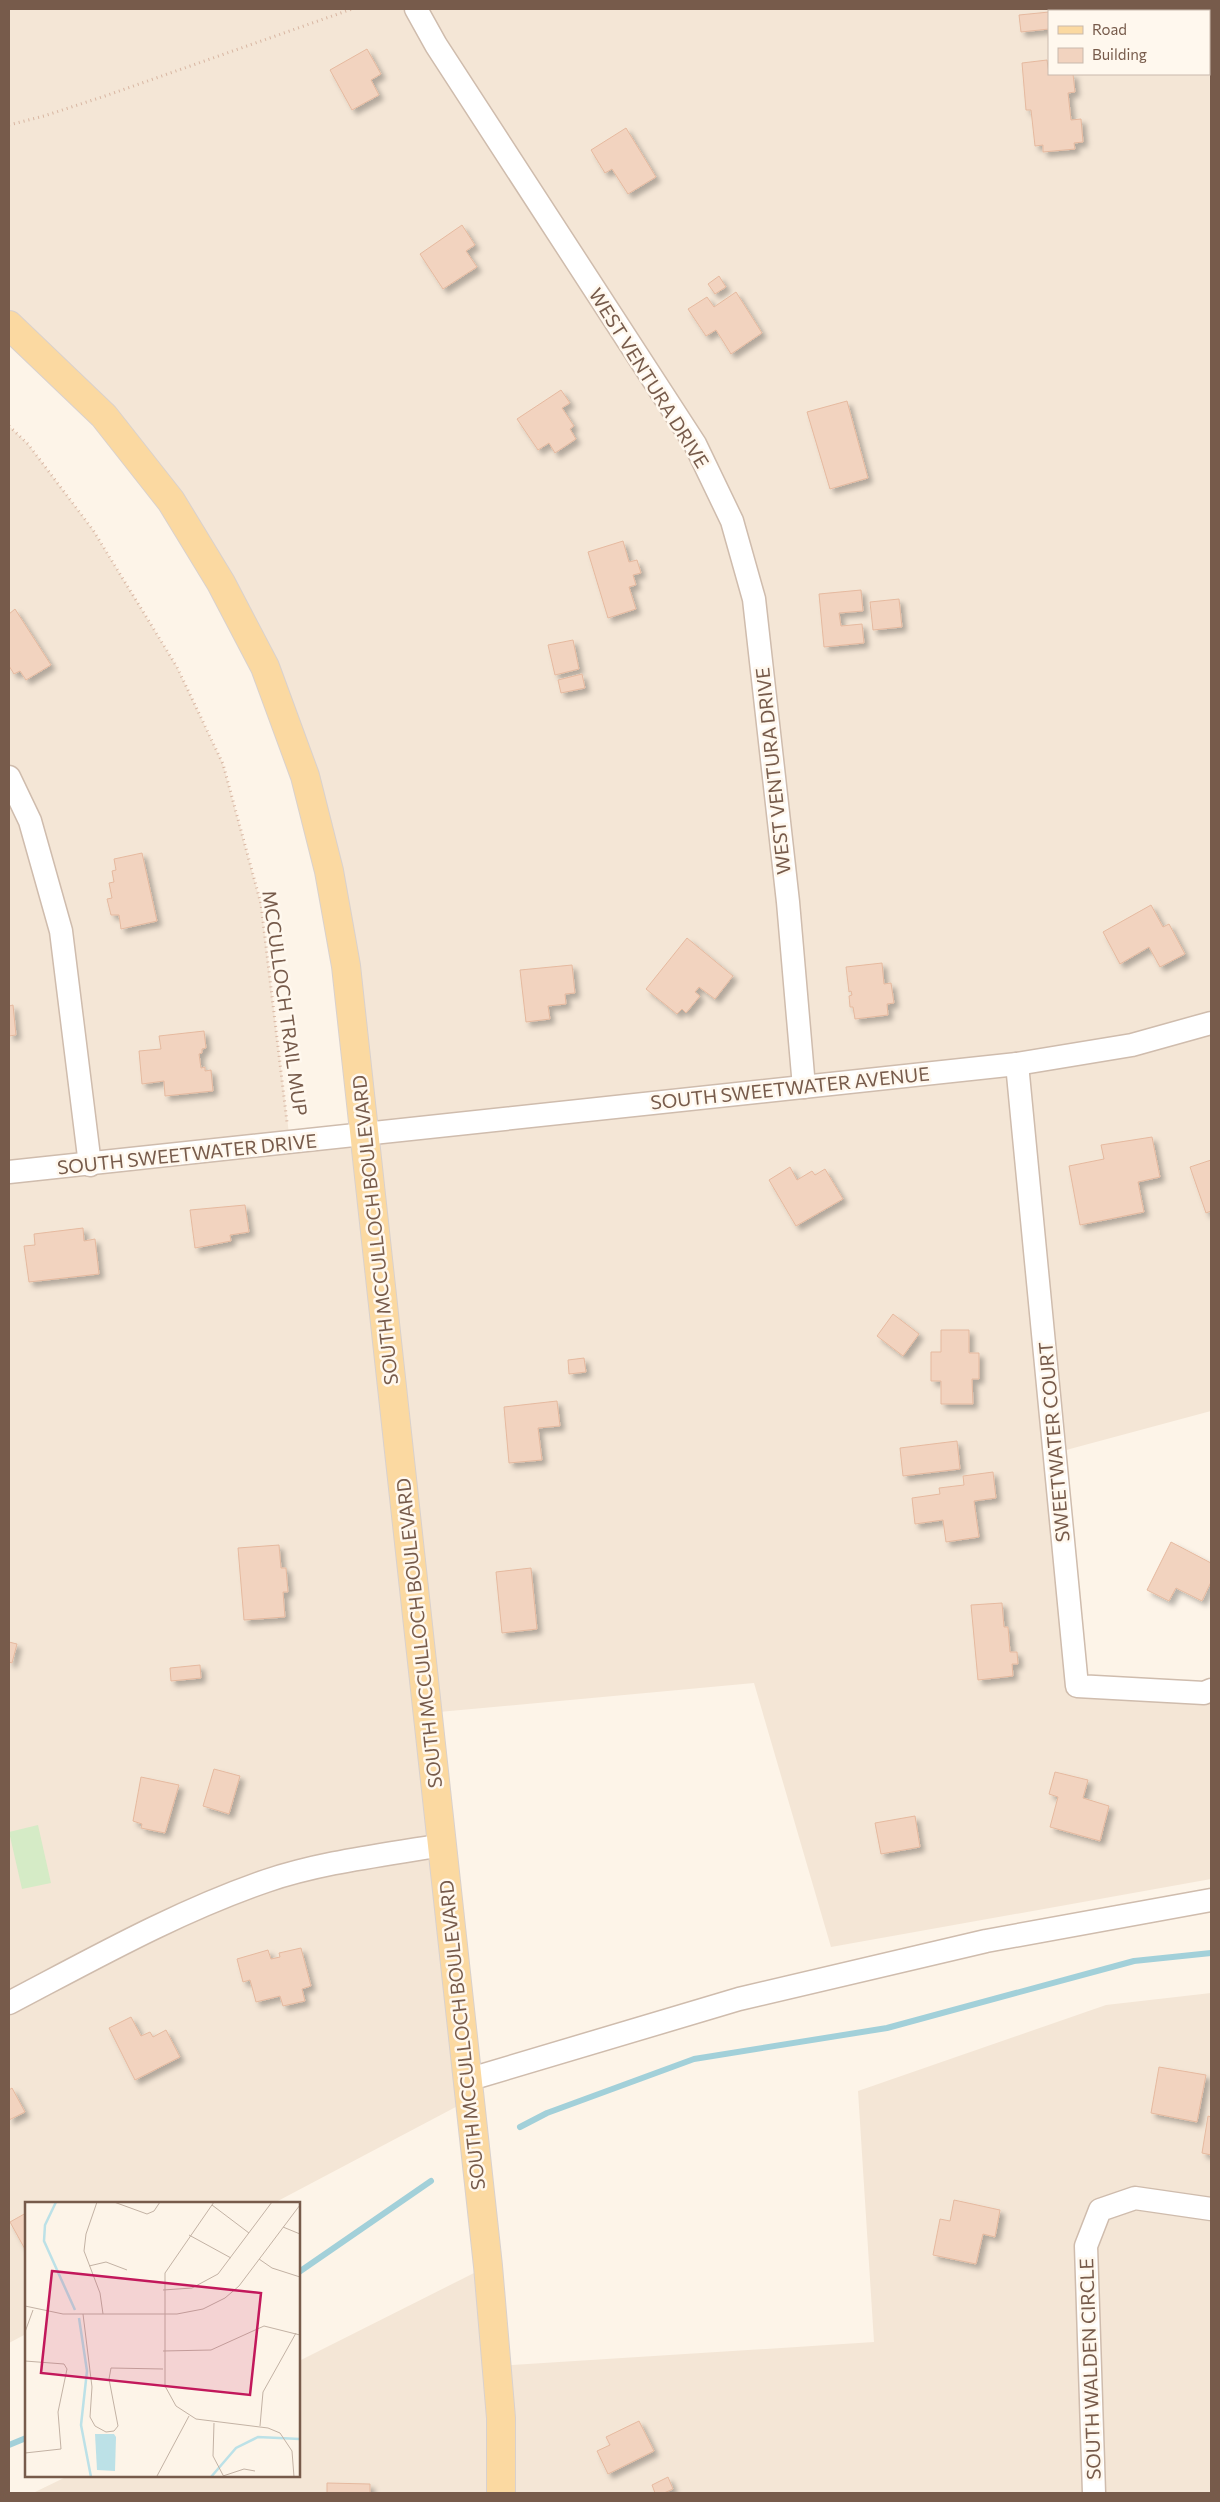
<svg xmlns="http://www.w3.org/2000/svg" width="1220" height="2502" viewBox="0 0 1220 2502" font-family="Commissioner,sans-serif">
  <defs>
    <filter id="shadow"><feDropShadow dx="4.5" dy="4.5" stdDeviation="2.5" flood-color="#0004"/></filter>
  </defs>
  <rect width="100%" height="100%" fill="#fdf4e8"/>
  <g fill="#f4e6d6" fill-rule="evenodd">
    <path d="M9,9h1202v1402l-156,42 22,232 134,5v189l-380,68 -77,-264 -326,30 41,387 -195,103h-248v131l-17,9v-1917l19,18 65,86 84,137 46,97 38,140 29,238 75,-8 -60,-358 -134,-275 -162,-176zM1049,11h160v63h-160z"/>
    <polygon points="1211,1993 1211,2493 33,2493 68,2476 299,2476 299,2361 488,2266 497,2366 874,2342 858,2091 1106,2005"/>
  </g>
  <polygon fill="#d5ebc6" points="38,1825 51,1883 22,1889 9,1832"/>
  <g fill="none" stroke-linecap="round" stroke-linejoin="round">
    <g stroke="#a2d0d9" stroke-width="6">
      <polyline points="520,2127 547,2113 694,2059 887,2028 1134,1961 1211,1953"/>
      <polyline points="299,2272 431,2181"/>
      <polyline points="9,2445 26,2438"/>
    </g>
  </g>
  <g fill="#f2d3bf" stroke="#e5b99f" filter="url(#shadow)">
    <polygon points="1049,12 1049,29 1021,32 1019,15"/>
    <polygon points="367,49 381,74 371,80 379,95 352,110 330,70"/>
    <polygon points="1047,60 1049,74 1073,74 1075,92 1068,93 1071,120 1081,119 1083,142 1074,143 1075,149 1043,152 1043,145 1035,146 1031,110 1026,110 1022,63"/>
    <polygon points="626,128 656,177 628,194 612,169 605,173 591,150"/>
    <polygon points="462,225 475,245 466,251 477,267 443,289 420,254"/>
    <polygon points="719,276 726,287 715,294 708,284"/>
    <polygon points="736,292 762,333 731,354 716,330 706,336 688,309 707,297 714,307"/>
    <polygon points="561,390 570,403 562,408 574,426 570,429 576,439 555,453 549,443 538,450 517,419"/>
    <polygon points="847,401 868,478 830,489 807,412"/>
    <polygon points="623,541 629,562 637,560 641,573 633,575 636,585 629,587 636,609 608,618 588,552"/>
    <polygon points="861,590 863,611 839,613 841,626 862,624 864,643 824,647 819,594"/>
    <polygon points="899,599 902,627 873,630 870,602"/>
    <polygon points="15,609 51,665 26,680 20,671 14,674 9,666 9,614"/>
    <polygon points="573,640 579,669 555,675 548,645"/>
    <polygon points="582,674 585,688 561,693 558,680"/>
    <polygon points="142,853 157,921 121,929 119,915 111,915 107,899 112,898 109,883 114,882 112,871 116,870 114,859"/>
    <polygon points="1151,905 1163,927 1169,924 1185,954 1160,967 1149,947 1120,964 1103,932"/>
    <polygon points="687,938 733,976 715,999 699,987 695,992 700,996 686,1013 682,1009 677,1014 646,989"/>
    <polygon points="882,963 884,984 891,983 894,1003 887,1004 888,1015 855,1019 853,1007 850,1007 849,996 852,995 851,991 849,992 846,967"/>
    <polygon points="572,965 575,993 565,994 566,1004 548,1006 550,1019 526,1022 520,970"/>
    <polygon points="13,1005 16,1035 9,1036 9,1006"/>
    <polygon points="204,1031 206,1048 202,1049 202,1053 199,1054 201,1068 205,1067 205,1071 211,1070 213,1091 165,1096 164,1081 142,1084 139,1051 161,1049 159,1036"/>
    <polygon points="1152,1137 1160,1177 1138,1182 1144,1212 1080,1225 1069,1166 1104,1159 1101,1145"/>
    <polygon points="1211,1160 1211,1211 1206,1213 1190,1167"/>
    <polygon points="790,1167 797,1180 812,1171 815,1175 825,1169 843,1199 796,1226 769,1180"/>
    <polygon points="245,1205 249,1232 230,1235 231,1241 195,1248 190,1210"/>
    <polygon points="83,1228 84,1241 95,1239 99,1274 29,1282 24,1246 35,1245 34,1234"/>
    <polygon points="893,1314 919,1334 903,1356 877,1336"/>
    <polygon points="941,1330 969,1330 969,1353 979,1353 979,1379 972,1379 973,1404 941,1404 941,1381 931,1381 931,1352 941,1352"/>
    <polygon points="584,1358 586,1372 569,1374 568,1360"/>
    <polygon points="557,1401 560,1426 538,1428 542,1460 509,1463 504,1407"/>
    <polygon points="957,1441 960,1469 903,1476 900,1448"/>
    <polygon points="993,1472 996,1498 974,1501 979,1537 946,1542 943,1520 915,1524 912,1498 940,1494 939,1488 964,1485 963,1476"/>
    <polygon points="1171,1542 1211,1563 1211,1582 1202,1601 1176,1588 1169,1601 1147,1590"/>
    <polygon points="279,1545 281,1568 286,1568 288,1592 283,1592 285,1617 244,1620 238,1548"/>
    <polygon points="531,1568 537,1629 502,1633 496,1572"/>
    <polygon points="1002,1603 1004,1627 1008,1627 1010,1652 1017,1652 1018,1664 1012,1664 1013,1676 978,1680 971,1605"/>
    <polygon points="9,1642 17,1644 12,1663 9,1662"/>
    <polygon points="200,1665 201,1678 171,1681 170,1668"/>
    <polygon points="214,1769 240,1776 229,1814 203,1806"/>
    <polygon points="1055,1772 1088,1780 1083,1798 1109,1806 1100,1841 1050,1827 1058,1797 1049,1794"/>
    <polygon points="141,1777 179,1785 165,1833 141,1828 142,1824 133,1821"/>
    <polygon points="915,1816 920,1847 881,1854 875,1823"/>
    <polygon points="301,1948 311,1986 302,1989 305,2001 283,2006 280,1996 256,2002 250,1980 243,1982 237,1959 268,1950 271,1959 280,1957 279,1953"/>
    <polygon points="131,2017 141,2036 150,2032 153,2037 166,2030 180,2057 135,2080 109,2028"/>
    <polygon points="1159,2067 1206,2075 1197,2122 1151,2113"/>
    <polygon points="12,2088 25,2112 9,2120 9,2090"/>
    <polygon points="1208,2116 1211,2117 1211,2155 1202,2153"/>
    <polygon points="954,2200 1000,2210 995,2237 983,2234 976,2264 933,2255 940,2219 950,2221"/>
    <polygon points="26,2213 26,2251 10,2222"/>
    <polygon points="639,2421 654,2451 608,2474 597,2451 610,2445 606,2437"/>
    <polygon points="668,2477 673,2489 664,2493 655,2493 652,2485"/>
    <polygon points="327,2483 370,2484 370,2493 327,2493"/>
  </g>
  <g fill="none" stroke-linecap="round" stroke-linejoin="round">
    <defs>
      <g id="minor">
        <polyline points="416,9 436,45 695,444 732,521 754,599 788,902 804,1087"/>
        <polyline points="9,777 30,821 61,931 90,1165"/>
        <polyline points="1017,1064 1077,1686 1204,1693 1211,1690"/>
        <polyline points="9,1172 1017,1064 1132,1045 1211,1023"/>
        <path d="M9,2003c84,-44 167,-91 257,-122 56,-19 118,-26 176,-36"/>
        <polyline points="467,2080 739,1999 986,1941 1211,1900"/>
        <polyline points="1094,2493 1086,2246 1100,2210 1135,2198 1211,2209"/>
      </g>
      <polyline id="major" points="9,325 104,416 171,501 221,583 265,667 305,776 329,871 346,966 488,2266 501,2418 501,2493"/>
    </defs>
    <use href="#minor" stroke="#cfbcad" stroke-width="25"/>
    <use href="#major" stroke="#d9d1cd" stroke-width="30"/>
    <g stroke="#d8b6a2" stroke-width="3" stroke-dasharray="1 4" stroke-linecap="butt">
      <polyline points="9,125 44,116 105,96 352,9"/>
      <polyline points="9,426 28,444 93,530 177,667 223,764 261,904 287,1122"/>
    </g>
    <use href="#minor" stroke="#fff" stroke-width="22"/>
    <use href="#major" stroke="#fbd9a1" stroke-width="28"/>
  </g>
  <g text-anchor="middle" stroke-width="5" stroke-linejoin="round" paint-order="stroke">
    <g font-size="19" fill="#775b4b" stroke="#fff8ee">
      <text transform="translate(649 378) rotate(58)" y="7">WEST VENTURA DRIVE</text>
      <text transform="translate(773 771) rotate(-96)" y="7">WEST VENTURA DRIVE</text>
      <text transform="translate(285 1003) rotate(82)" y="7">MCCULLOCH TRAIL MUP</text>
      <text transform="translate(790 1088) rotate(-6)" y="7">SOUTH SWEETWATER AVENUE</text>
      <text transform="translate(187 1154) rotate(-6)" y="7">SOUTH SWEETWATER DRIVE</text>
      <text transform="translate(375 1230) rotate(-96)" y="7">SOUTH MCCULLOCH BOULEVARD</text>
      <text transform="translate(1054 1442) rotate(-95)" y="7">SWEETWATER COURT</text>
      <text transform="translate(419 1633) rotate(-96)" y="7">SOUTH MCCULLOCH BOULEVARD</text>
      <text transform="translate(462 2035) rotate(-96)" y="7">SOUTH MCCULLOCH BOULEVARD</text>
      <text transform="translate(1090 2369) rotate(-92)" y="7">SOUTH WALDEN CIRCLE</text>
    </g>
  </g>
  <g transform="translate(25 2202)">
    <rect width="275" height="275" fill="#fdf4e8"/>
    <path d="M70,232h19l2,3 -1,34 -18,-1z" fill="#bce1e7"/>
    <path fill="none" stroke="#bce1e7" stroke-width="2.5" d="M31,0l-11,23 -1,16 31,69M54,116l8,53 -6,54 10,52M186,275l25,-29 22,-11 42,2"/>
    <path fill="none" stroke="#c3b2a4" stroke-width="1" d="M72,0l-11,32 -2,17 16,42 3,21M89,0l33,12 7,-3 6,-9M189,0l-49,71v113l11,20 20,13 72,9 12,5 12,18 2,26M187,3l37,28M258,25l17,7M164,33l42,23M234,57l13,9 28,9M64,64l17,-4 21,8M138,88l29,-2 26,-14 54,-72M0,104l38,8h114l26,-5 22,-11 14,-12 61,-81M58,112l9,73 -2,30 5,9 11,6 8,-1 4,-5 -9,-47 2,-11 52,1M0,130l8,-22M138,149l48,-1 53,-24 36,9M0,159l39,3 3,5 -9,43 3,37 -36,4M189,221l-1,33 11,21M235,224l3,-34 33,-59M132,274l32,-60M198,274l21,-7 11,2"/>
    <path fill="#c2185b" fill-opacity="0.15" stroke="#c2185b" stroke-width="2.5" d="M27,69l209,22 -11,102 -209,-22z"/>
    <rect width="275" height="275" fill="none" stroke="#775b4b" stroke-width="2.5"/>
  </g>
  <rect width="1220" height="2502" fill="none" stroke="#775b4b" stroke-width="20"/>
  <rect x="1048" y="10" width="162" height="65" fill="#fff8ee" stroke="#c9b9ad"/>
  <rect x="1058" y="26" width="25" height="8" fill="#fbd9a1" stroke="#c9b9ad"/>
  <text x="1092" y="35" font-size="15" fill="#775b4b">Road</text>
  <rect x="1058" y="48" width="25" height="15" fill="#f2d3bf" stroke="#c9b9ad"/>
  <text x="1092" y="60" font-size="15" fill="#775b4b">Building</text>
</svg>
